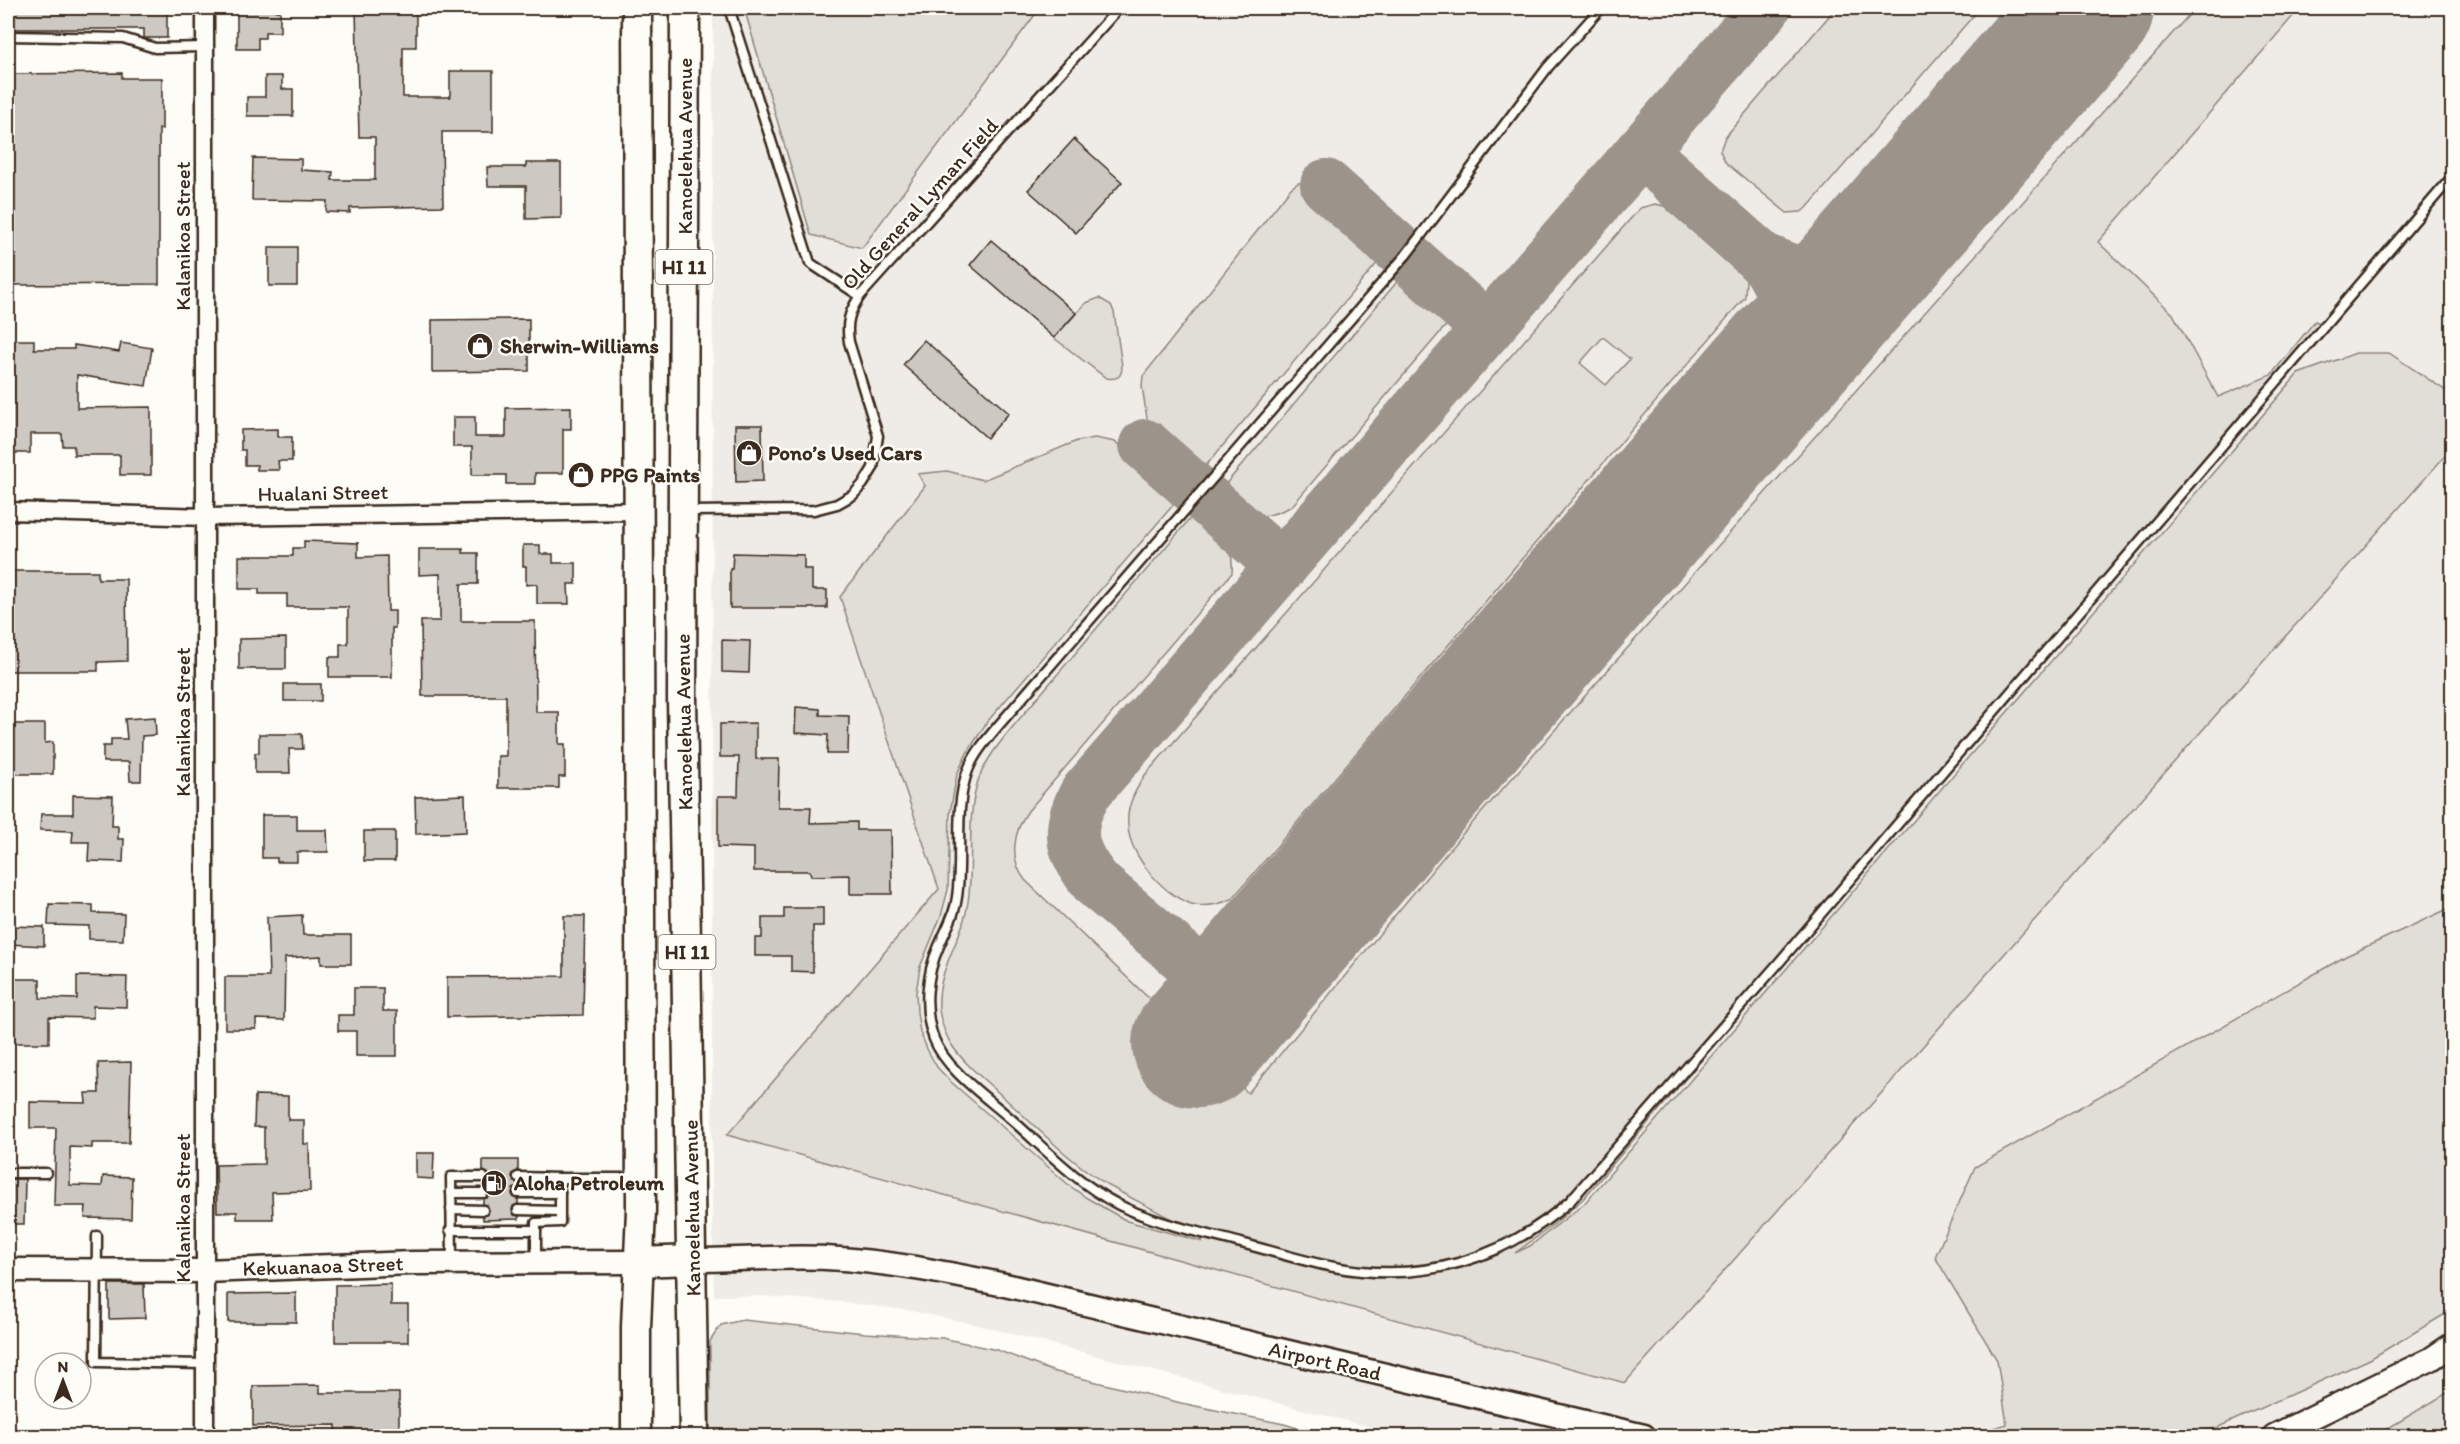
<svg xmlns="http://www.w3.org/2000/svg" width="2460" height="1444" viewBox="0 0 2460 1444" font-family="Itim,sans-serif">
  <rect width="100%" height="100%" fill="#fdfcf7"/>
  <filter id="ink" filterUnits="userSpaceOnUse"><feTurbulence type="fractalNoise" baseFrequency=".0167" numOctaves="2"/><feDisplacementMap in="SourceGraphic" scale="12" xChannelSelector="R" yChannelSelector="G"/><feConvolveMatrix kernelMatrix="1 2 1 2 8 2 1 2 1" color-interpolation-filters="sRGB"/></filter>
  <g filter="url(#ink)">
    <polygon fill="#efece7" points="713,8 2452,8 2452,1390 2373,1436 1404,1436 974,1324 907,1310 841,1302 760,1296 714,1296 712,1203"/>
    <g fill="#e1ded7" stroke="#8e847a" stroke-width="1.5" fill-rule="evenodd">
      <polygon points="744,8 1040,8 862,248 811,235"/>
      <polygon points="1836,8 1980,8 1807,208 1801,212 1787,213 1726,163 1720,151 1725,137"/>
      <path d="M2195,8h105l-202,234 75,72 45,83 53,-22 44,-54 14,5 -746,873 -27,24 -41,30 15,-7 54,-42 714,-830 58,-21h33l63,42v53l-827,935 -898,-248 212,-246 -99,-292 85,-111 -7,-12 29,-3 36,9 94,-39 18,-3 20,4 16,10 49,45 -193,225 -20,31 -10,21 -7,39 -2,77 -7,26 -21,51 -4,26 1,19 3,20 8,19 9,16 13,14 120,105 17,12 40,23 76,21c-24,-22 -57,-36 -85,-51 -44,-24 -80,-63 -116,-95 -17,-16 -38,-32 -51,-52 -6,-10 -10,-22 -12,-34 -3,-41 24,-70 29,-108 6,-39 -2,-80 9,-118 6,-20 20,-38 33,-54l189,-222c23,21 35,32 33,65l-204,238c-15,21 -19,48 -3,69l223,213 211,-255z"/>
      <polygon points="1298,183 1304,183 1310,187 1379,261 1198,475 1166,448 1148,425 1142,386 1143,376 1291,188"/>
      <path d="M1655,204l9,2 76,68 6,6 -1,17 -513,602c-12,5 -23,8 -36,6 -29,-5 -67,-49 -68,-79 -2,-20 7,-35 17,-51l495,-567zM1603,337l27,22 -24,26 -26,-22z"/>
      <path d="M1402,276l45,40 2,6 -157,184c-13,7 -33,14 -47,8 -9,-4 -19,-16 -26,-22z"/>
      <path d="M1099,298l12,7 3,7 8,54c0,11 -5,14 -16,12l-52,-40 32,-35z"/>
      <polygon points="2452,907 2452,1310 2370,1359 2214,1429 2170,1436 1966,1436 2007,1424 1997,1360 1935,1257 1975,1167 2346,956"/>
      <polygon points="743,1320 865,1333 942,1338 997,1350 1052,1371 1181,1403 1284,1424 1324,1436 710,1436 710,1341 721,1325"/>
      <polygon points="2452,1390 2452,1436 2373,1436 2380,1433"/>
    </g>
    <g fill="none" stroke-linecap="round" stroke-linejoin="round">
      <g stroke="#9c938a" stroke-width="52">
        <polyline points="1641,151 1762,258 1789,269 1819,272 1851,263 1899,228"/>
        <polyline points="1326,185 1487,328"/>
        <path d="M1762,258c35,45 27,78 2,125"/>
        <polyline points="1145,445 1282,566"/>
        <path d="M1234,1000l-137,-116c-26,-32 -33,-54 -11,-92l679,-784"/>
      </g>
      <polyline stroke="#9c938a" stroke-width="130" points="1197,1043 1407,795 2089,8"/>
    </g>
    <g fill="#cdc8c2" stroke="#3b2a1e" stroke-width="1.5">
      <polygon points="8,8 167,8 167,38 144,38 144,29 8,29"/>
      <polygon points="252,8 276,8 276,11 280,11 280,32 265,32 265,38 258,38 258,49 237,49 237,11 252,11"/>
      <polygon points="356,8 416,8 416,47 403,47 403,97 450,97 450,71 493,71 493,132 442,132 443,206 350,208 350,213 326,212 327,201 252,200 253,158 301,159 301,170 333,172 332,180 375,180 375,137 359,137"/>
      <polygon points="122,73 122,78 162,78 162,129 159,129 159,284 8,285 8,74"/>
      <polygon points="265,76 282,76 282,89 293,89 293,116 247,116 247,97 265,97"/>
      <polygon points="1074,139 1122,182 1076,233 1028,190"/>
      <polygon points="526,163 561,163 561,218 526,219 526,186 488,186 487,167 526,167"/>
      <polygon points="991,240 1076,313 1054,338 970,265"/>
      <rect x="269" y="247" width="28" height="39"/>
      <polygon points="529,319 529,371 432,372 432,320"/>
      <polygon points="8,340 34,340 34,349 74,349 74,345 119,352 121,343 152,348 146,386 77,375 77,408 151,407 151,475 120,475 120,455 74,455 74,446 63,446 62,434 30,434 30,453 8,453"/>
      <polygon points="924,340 1009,413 987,438 903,365"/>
      <polygon points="571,407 571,429 563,429 563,473 535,473 535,484 506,484 506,475 472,475 472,447 453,447 453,417 475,417 475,437 506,437 506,408"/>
      <polygon points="735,425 762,425 763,481 736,482"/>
      <polygon points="278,429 278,437 292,437 292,461 278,461 279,470 257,470 257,465 245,465 245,450 241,450 241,430"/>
      <polygon points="304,541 358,543 358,557 387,556 388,611 395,611 395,628 392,628 392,677 329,677 329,657 340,657 340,644 348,644 348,607 287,607 287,594 259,594 259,589 239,589 239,556 293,556 293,548 304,548"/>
      <polygon points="523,545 540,545 540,554 553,554 553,563 576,563 576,584 568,584 569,604 537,604 537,584 526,585 526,566 523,566"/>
      <polygon points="419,549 463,549 463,553 478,553 478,584 461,584 461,621 535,621 536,712 559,712 559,744 565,744 565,777 559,777 559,788 498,788 498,756 506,756 506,696 422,696 421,621 440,621 440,574 419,575"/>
      <polygon points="733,553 804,555 804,569 812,569 812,590 827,590 827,608 730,608 730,569 732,569"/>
      <polygon points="8,571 98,571 98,579 126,579 127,661 98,662 98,671 8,671"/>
      <polygon points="286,638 286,669 239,669 239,639"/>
      <polygon points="722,640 750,641 749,673 722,672"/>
      <rect x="284" y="684" width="37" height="17"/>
      <polygon points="796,707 820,709 820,715 849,716 848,754 827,754 828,735 795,733"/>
      <polygon points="155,717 156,735 142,736 141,781 130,781 129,762 103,762 103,746 111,746 111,739 127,739 125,719"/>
      <polygon points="756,723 756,759 779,759 778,807 811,807 810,823 857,822 857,830 891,830 892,894 850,894 850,875 811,876 810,871 754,871 754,848 718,847 718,796 738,796 739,757 720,757 720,724"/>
      <polygon points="8,724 45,724 45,743 53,742 53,774 8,774"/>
      <polygon points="259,734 302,734 303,749 289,749 290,773 255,773 255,753 259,753"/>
      <polygon points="73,795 113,796 112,826 118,826 118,839 124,839 123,862 88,861 89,842 72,842 73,831 40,830 41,814 73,814"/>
      <polygon points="465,795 466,832 416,834 415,797"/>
      <polygon points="262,815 297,815 297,830 327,830 328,852 297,852 297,862 277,862 277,858 262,858"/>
      <rect x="364" y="831" width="31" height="30"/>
      <polygon points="49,904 93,905 93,913 124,914 123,940 89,939 89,926 48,925"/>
      <polygon points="784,908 823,908 823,926 813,926 813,972 791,971 791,956 755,956 755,938 762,938 762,918 784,918"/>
      <polygon points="302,915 303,935 351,935 351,964 321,964 321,956 285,958 284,1020 256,1019 256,1029 225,1029 225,977 269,977 267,917"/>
      <polygon points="564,916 585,916 583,1015 447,1017 447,977 564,976"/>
      <polygon points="8,926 44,927 44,946 8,944"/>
      <polygon points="77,976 127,977 126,1007 93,1006 93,1018 49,1017 49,1043 8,1043 8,992 15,992 14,979 40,979 40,998 77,999"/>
      <polygon points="354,988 383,988 383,1011 397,1011 397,1056 356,1056 356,1031 338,1031 338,1015 354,1015"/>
      <polygon points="131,1062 129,1143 92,1143 92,1148 70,1147 70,1185 102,1186 103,1176 132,1177 131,1219 85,1218 86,1206 54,1206 56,1128 30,1128 30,1102 86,1103 85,1093 99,1093 98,1063"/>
      <polygon points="255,1095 288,1096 288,1120 304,1120 304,1144 309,1144 310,1191 272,1192 273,1219 237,1219 237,1212 217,1212 216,1165 264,1164 264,1127 254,1127"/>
      <polygon points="416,1153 434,1153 433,1179 416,1178"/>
      <polygon points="483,1160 518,1160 518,1171 513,1173 512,1177 514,1182 518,1183 518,1187 513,1189 512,1194 514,1198 518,1199 518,1204 513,1206 512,1210 514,1215 519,1216 519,1219 483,1220 483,1216 488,1214 489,1210 487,1205 483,1204 483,1199 487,1198 489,1194 488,1189 483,1187 483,1183 489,1178 488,1173 483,1171"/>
      <polygon points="8,1179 25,1179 24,1224 8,1224"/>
      <polygon points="109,1284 144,1284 145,1318 109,1319"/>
      <polygon points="391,1284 391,1305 408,1305 408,1342 335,1342 335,1285"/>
      <polygon points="296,1293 296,1322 228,1322 228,1294"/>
      <polygon points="320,1385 320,1393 399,1393 399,1437 336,1437 336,1425 253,1426 253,1386"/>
    </g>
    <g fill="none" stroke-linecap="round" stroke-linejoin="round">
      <defs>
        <g id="lane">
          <polyline points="729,8 810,263 860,296"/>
          <path d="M1601,8l-53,59 -142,188 -408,471c-11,13 -24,28 -30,44 -15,40 -5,85 -11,127 -2,18 -11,32 -18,49 -13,29 -16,64 -5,93 12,31 52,58 77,80 34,30 67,65 108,86 38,19 81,27 122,38 31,8 61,18 93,24 88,17 169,-7 236,-66l206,-235 676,-789"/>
          <polyline points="8,36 123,38 155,48 205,47"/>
          <path d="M688,511l126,-1 23,-6 16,-9 10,-11 10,-16 5,-32 -29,-94c-3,-19 0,-30 11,-46l259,-288"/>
          <polyline points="8,1173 46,1173"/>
          <polyline points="518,1177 560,1178"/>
          <polyline points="451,1193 483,1193"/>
          <polyline points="518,1193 560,1193"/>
          <polyline points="451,1209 483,1210"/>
          <polyline points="518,1210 559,1211"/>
          <polyline points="450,1230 536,1230"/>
          <polyline points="97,1236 96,1362 205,1364"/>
          <polyline points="452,1260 451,1177 483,1177"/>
          <polyline points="536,1262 536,1223 560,1222 560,1178 637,1178"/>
        </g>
        <g id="street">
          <polyline points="205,8 205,1436"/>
          <polyline points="8,511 206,517 638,511"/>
        </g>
        <g id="secondary">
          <path d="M692,1260c44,0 90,-4 134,-2 61,3 120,15 179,27l639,151"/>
          <polyline points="8,1270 205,1271 412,1263 639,1262"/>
          <polyline points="2274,1436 2431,1359 2452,1345"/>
        </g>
        <g id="highway">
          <polyline points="685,8 682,698 694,1436"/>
          <polyline points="639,1262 692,1260"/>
          <polyline points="636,1436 636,1327 641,1210 637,8"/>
        </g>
      </defs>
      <use href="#lane" stroke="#3b2a1e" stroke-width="13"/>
      <use href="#street" stroke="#3b2a1e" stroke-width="21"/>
      <use href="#secondary" stroke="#3b2a1e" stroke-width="27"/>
      <use href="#highway" stroke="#3b2a1e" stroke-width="33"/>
      <use href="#lane" stroke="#fdfcf7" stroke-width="8"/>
      <use href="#street" stroke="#fdfcf7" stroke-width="16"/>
      <use href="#secondary" stroke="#fdfcf7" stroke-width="22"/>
      <use href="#highway" stroke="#fdfcf7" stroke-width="28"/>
    </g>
  </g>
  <defs>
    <symbol id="shop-disc" viewBox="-11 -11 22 22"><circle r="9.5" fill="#3b2a1e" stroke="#fdfcf7"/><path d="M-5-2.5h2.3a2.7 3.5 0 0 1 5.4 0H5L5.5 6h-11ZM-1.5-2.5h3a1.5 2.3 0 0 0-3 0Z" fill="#fff"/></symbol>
    <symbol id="fuel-disc" viewBox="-11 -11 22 22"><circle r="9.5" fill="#3b2a1e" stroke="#fdfcf7"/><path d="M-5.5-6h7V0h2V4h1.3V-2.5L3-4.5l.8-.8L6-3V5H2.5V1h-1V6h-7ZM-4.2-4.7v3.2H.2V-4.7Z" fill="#fff"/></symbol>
  </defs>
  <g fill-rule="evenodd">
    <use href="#shop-disc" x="465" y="331" width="30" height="30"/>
    <use href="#shop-disc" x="734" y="438" width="30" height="30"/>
    <use href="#shop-disc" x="566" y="460" width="30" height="30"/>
    <use href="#fuel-disc" x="479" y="1168" width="30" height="30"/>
  </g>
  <g text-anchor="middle" stroke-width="5" stroke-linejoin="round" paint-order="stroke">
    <g fill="#fdfcf7" stroke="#75695f" stroke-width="1.5">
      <rect x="655.5" y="250" width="57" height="34" rx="4.5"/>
      <rect x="658.5" y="935" width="57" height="34" rx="4.5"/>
    </g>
    <g font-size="20" font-weight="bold" fill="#3b2a1e">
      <text x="684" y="274">HI 11</text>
      <text x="687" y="959">HI 11</text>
    </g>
    <g font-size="21" fill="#3b2a1e" stroke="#fdfcf7">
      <text transform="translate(685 146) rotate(-90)" y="7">Kanoelehua Avenue</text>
      <text transform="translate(920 204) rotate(-48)" y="7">Old General Lyman Field</text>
      <text transform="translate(183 236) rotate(-90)" y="7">Kalanikoa Street</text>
      <text transform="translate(323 493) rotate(-1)" y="7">Hualani Street</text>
      <text transform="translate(183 722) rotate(-90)" y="7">Kalanikoa Street</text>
      <text transform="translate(684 722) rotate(-91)" y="7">Kanoelehua Avenue</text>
      <text transform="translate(183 1208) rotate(-90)" y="7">Kalanikoa Street</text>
      <text transform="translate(692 1208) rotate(-91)" y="7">Kanoelehua Avenue</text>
      <text transform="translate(323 1266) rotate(-2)" y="7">Kekuanaoa Street</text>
      <text transform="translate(1325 1361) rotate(13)" y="7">Airport Road</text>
    </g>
    <g font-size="21" font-weight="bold" fill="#3b2a1e" stroke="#fdfcf7" text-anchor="start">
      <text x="500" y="353">Sherwin-Williams</text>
      <text x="768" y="460">Pono’s Used Cars</text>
      <text x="600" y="482">PPG Paints</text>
      <text x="514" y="1190">Aloha Petroleum</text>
    </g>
  </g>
  <rect width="2460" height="1444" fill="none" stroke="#fdfcf7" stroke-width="30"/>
  <rect x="15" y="15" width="2430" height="1414" fill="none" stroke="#3b2a1e" stroke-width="2" filter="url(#ink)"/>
  <g transform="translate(63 1381)"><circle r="28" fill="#fdfcf7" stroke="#afa8a0" stroke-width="1.5"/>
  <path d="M0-4.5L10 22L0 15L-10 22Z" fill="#3b2a1e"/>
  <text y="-9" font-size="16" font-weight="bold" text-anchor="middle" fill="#3b2a1e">N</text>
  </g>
</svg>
